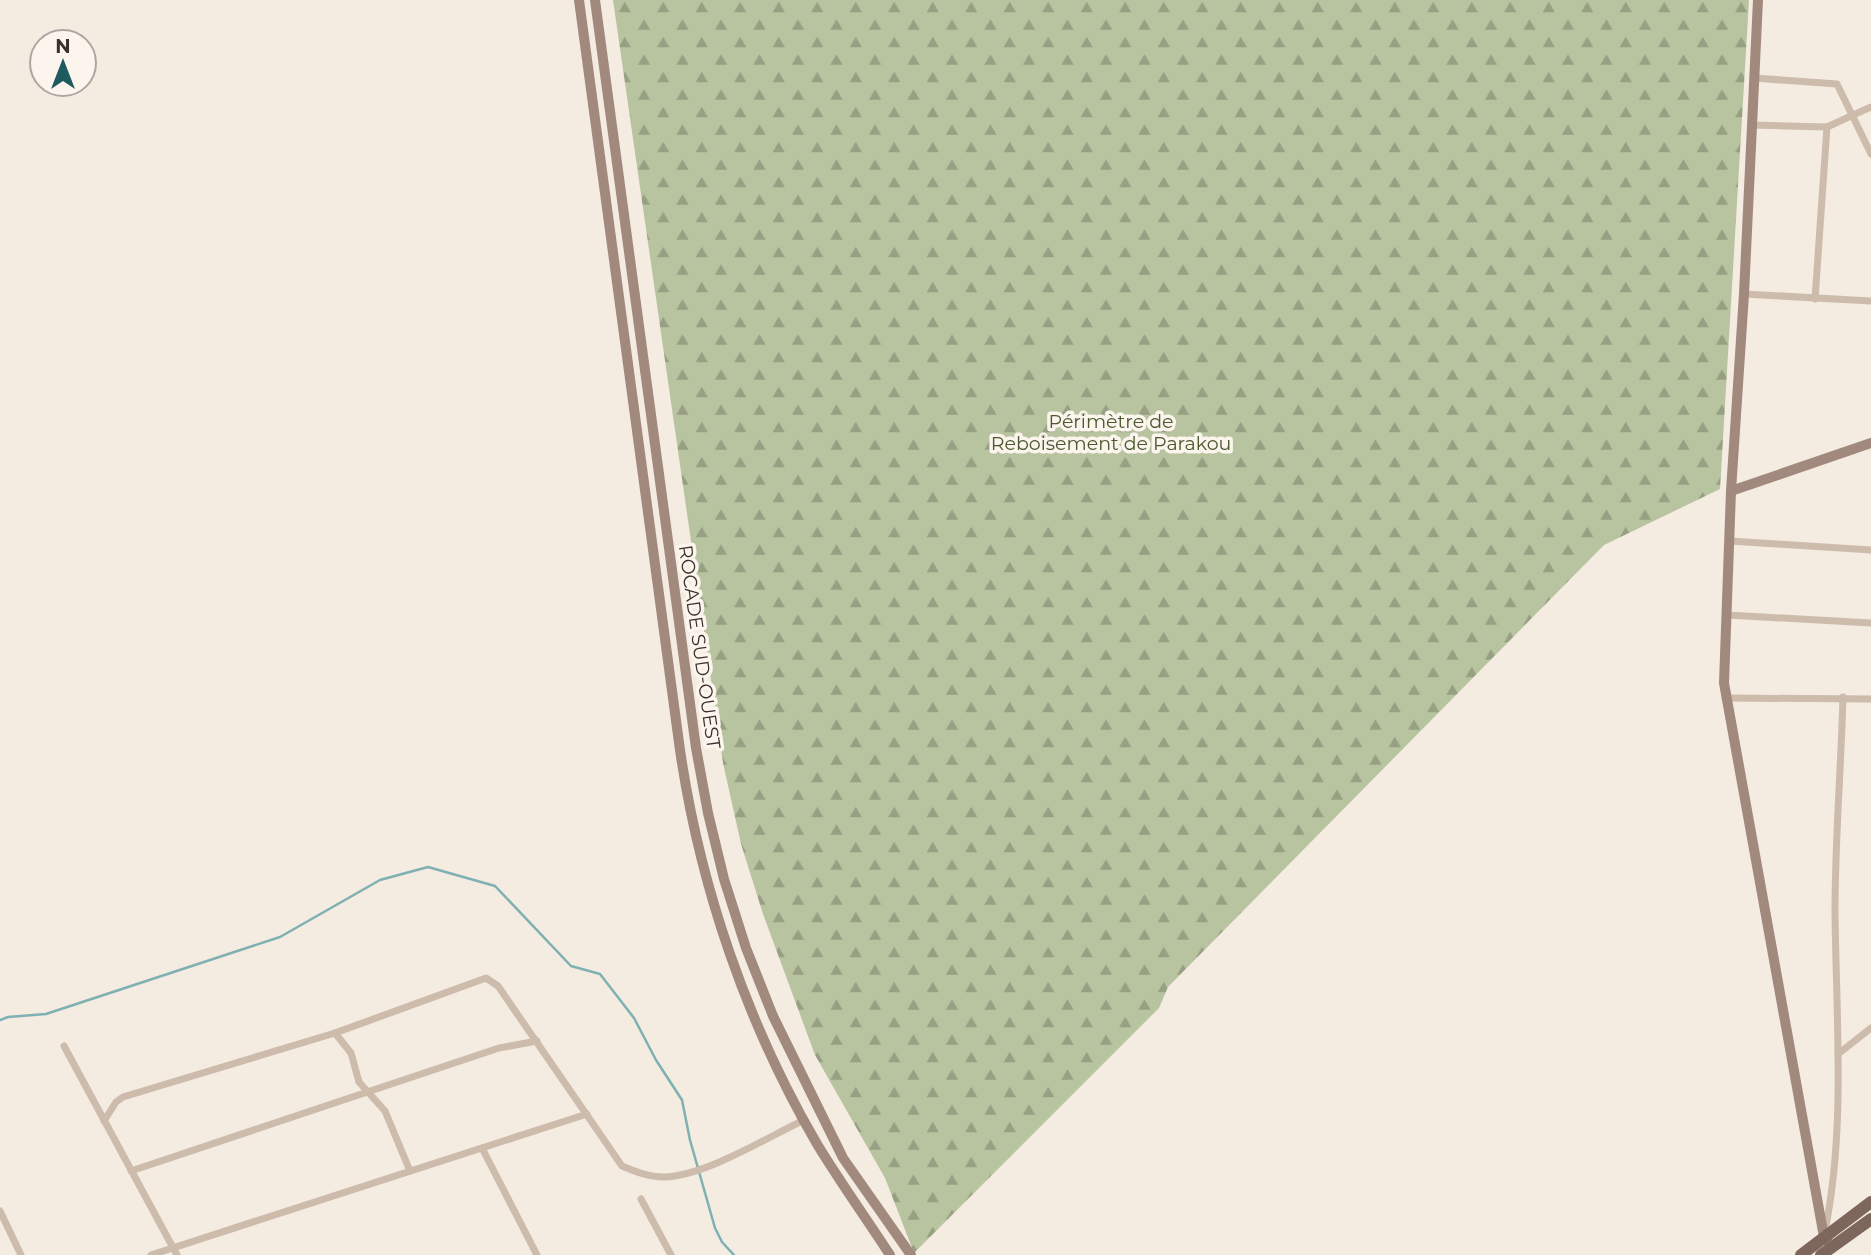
<svg xmlns="http://www.w3.org/2000/svg" width="1871" height="1255" viewBox="0 0 1871 1255" font-family="Montserrat,sans-serif">
  <defs>
    <pattern id="forest-firs" width="22" height="20" patternUnits="userSpaceOnUse" patternTransform="scale(1.75)"><rect width="22" height="20" fill="#b8c4a0"/><path d="M5 1l3.5 6h-7zM16 11l3.5 6h-7z" fill="#97a083"/></pattern>
  </defs>
  <rect width="100%" height="100%" fill="#f4ebe1"/>
  <polygon fill="url(#forest-firs)" points="613,0 1749,0 1720,489 1604,545 1168,987 1159,1008 914,1253 885,1178 815,1055 763,914 741,844 723,763"/>
  <g fill="none" stroke-linecap="round" stroke-linejoin="round">
    <polyline stroke="#7fb0b2" stroke-width="2.5" points="0,1020 8,1017 46,1014 280,937 380,880 428,867 495,886 571,966 600,974 634,1018 656,1060 682,1100 690,1140 715,1228 722,1242 734,1255"/>
    <g stroke="#cdbbac" stroke-width="7">
      <polyline points="1754,78 1837,84 1871,154"/>
      <polyline points="1752,125 1827,127 1871,107"/>
      <polyline points="1744,294 1871,301"/>
      <polyline points="1815,299 1827,127"/>
      <polyline points="1730,541 1871,550"/>
      <polyline points="1727,615 1871,623"/>
      <polyline points="1725,698 1871,699"/>
      <polyline points="335,1033 351,1053 359,1082 385,1111 410,1171"/>
      <polyline points="64,1046 177,1255"/>
      <polyline points="1838,1054 1871,1028"/>
      <path d="M104,1121l12,-19 7,-5 212,-64 151,-55 12,8 124,180c14,6 27,11 42,11 41,-1 102,-39 140,-57"/>
      <polyline points="482,1148 537,1255"/>
      <polyline points="131,1171 499,1048 537,1041"/>
      <polyline points="641,1199 671,1255"/>
      <polyline points="0,1211 21,1255"/>
      <path d="M1825,1231c21,-104 11,-214 10,-320 0,-71 6,-142 8,-214"/>
      <polyline points="151,1255 587,1114"/>
    </g>
    <g stroke="#a18a7d" stroke-width="10">
      <path d="M579,0l101,750c20,137 67,274 137,394 23,38 49,74 73,111"/>
      <polyline points="595,0 696,748 708,813 724,879 746,948 773,1016 843,1158 911,1255"/>
      <polyline points="1758,0 1744,294 1731,491 1724,683 1824,1237 1828,1242"/>
      <polyline points="1731,491 1871,443"/>
    </g>
    <g stroke="#7d675c" stroke-width="12">
      <polyline points="1801,1255 1871,1202"/>
      <polyline points="1821,1255 1871,1219"/>
    </g>
  </g>
  <g text-anchor="middle" stroke-width="7" stroke-linejoin="round" paint-order="stroke">
    <g font-size="19" fill="#4a5a2e" stroke="#fbf5ee">
      <text x="1111" y="428">Périmètre de<tspan x="1111" dy="22">Reboisement de Parakou</tspan></text>
    </g>
    <g font-size="19" fill="#3b302b" stroke="#fbf5ee">
      <text transform="translate(700 647) rotate(82)" y="7">ROCADE SUD-OUEST</text>
    </g>
  </g>
  <g transform="translate(63 63)"><circle r="33" fill="#fbf5ee" stroke="#aea6a0" stroke-width="2"/>
  <path d="M0-5L12 26L0 18L-12 26Z" fill="#1f5a5e"/>
  <text y="-10" font-size="19" font-weight="bold" text-anchor="middle" fill="#3b302b">N</text>
  </g>
</svg>
